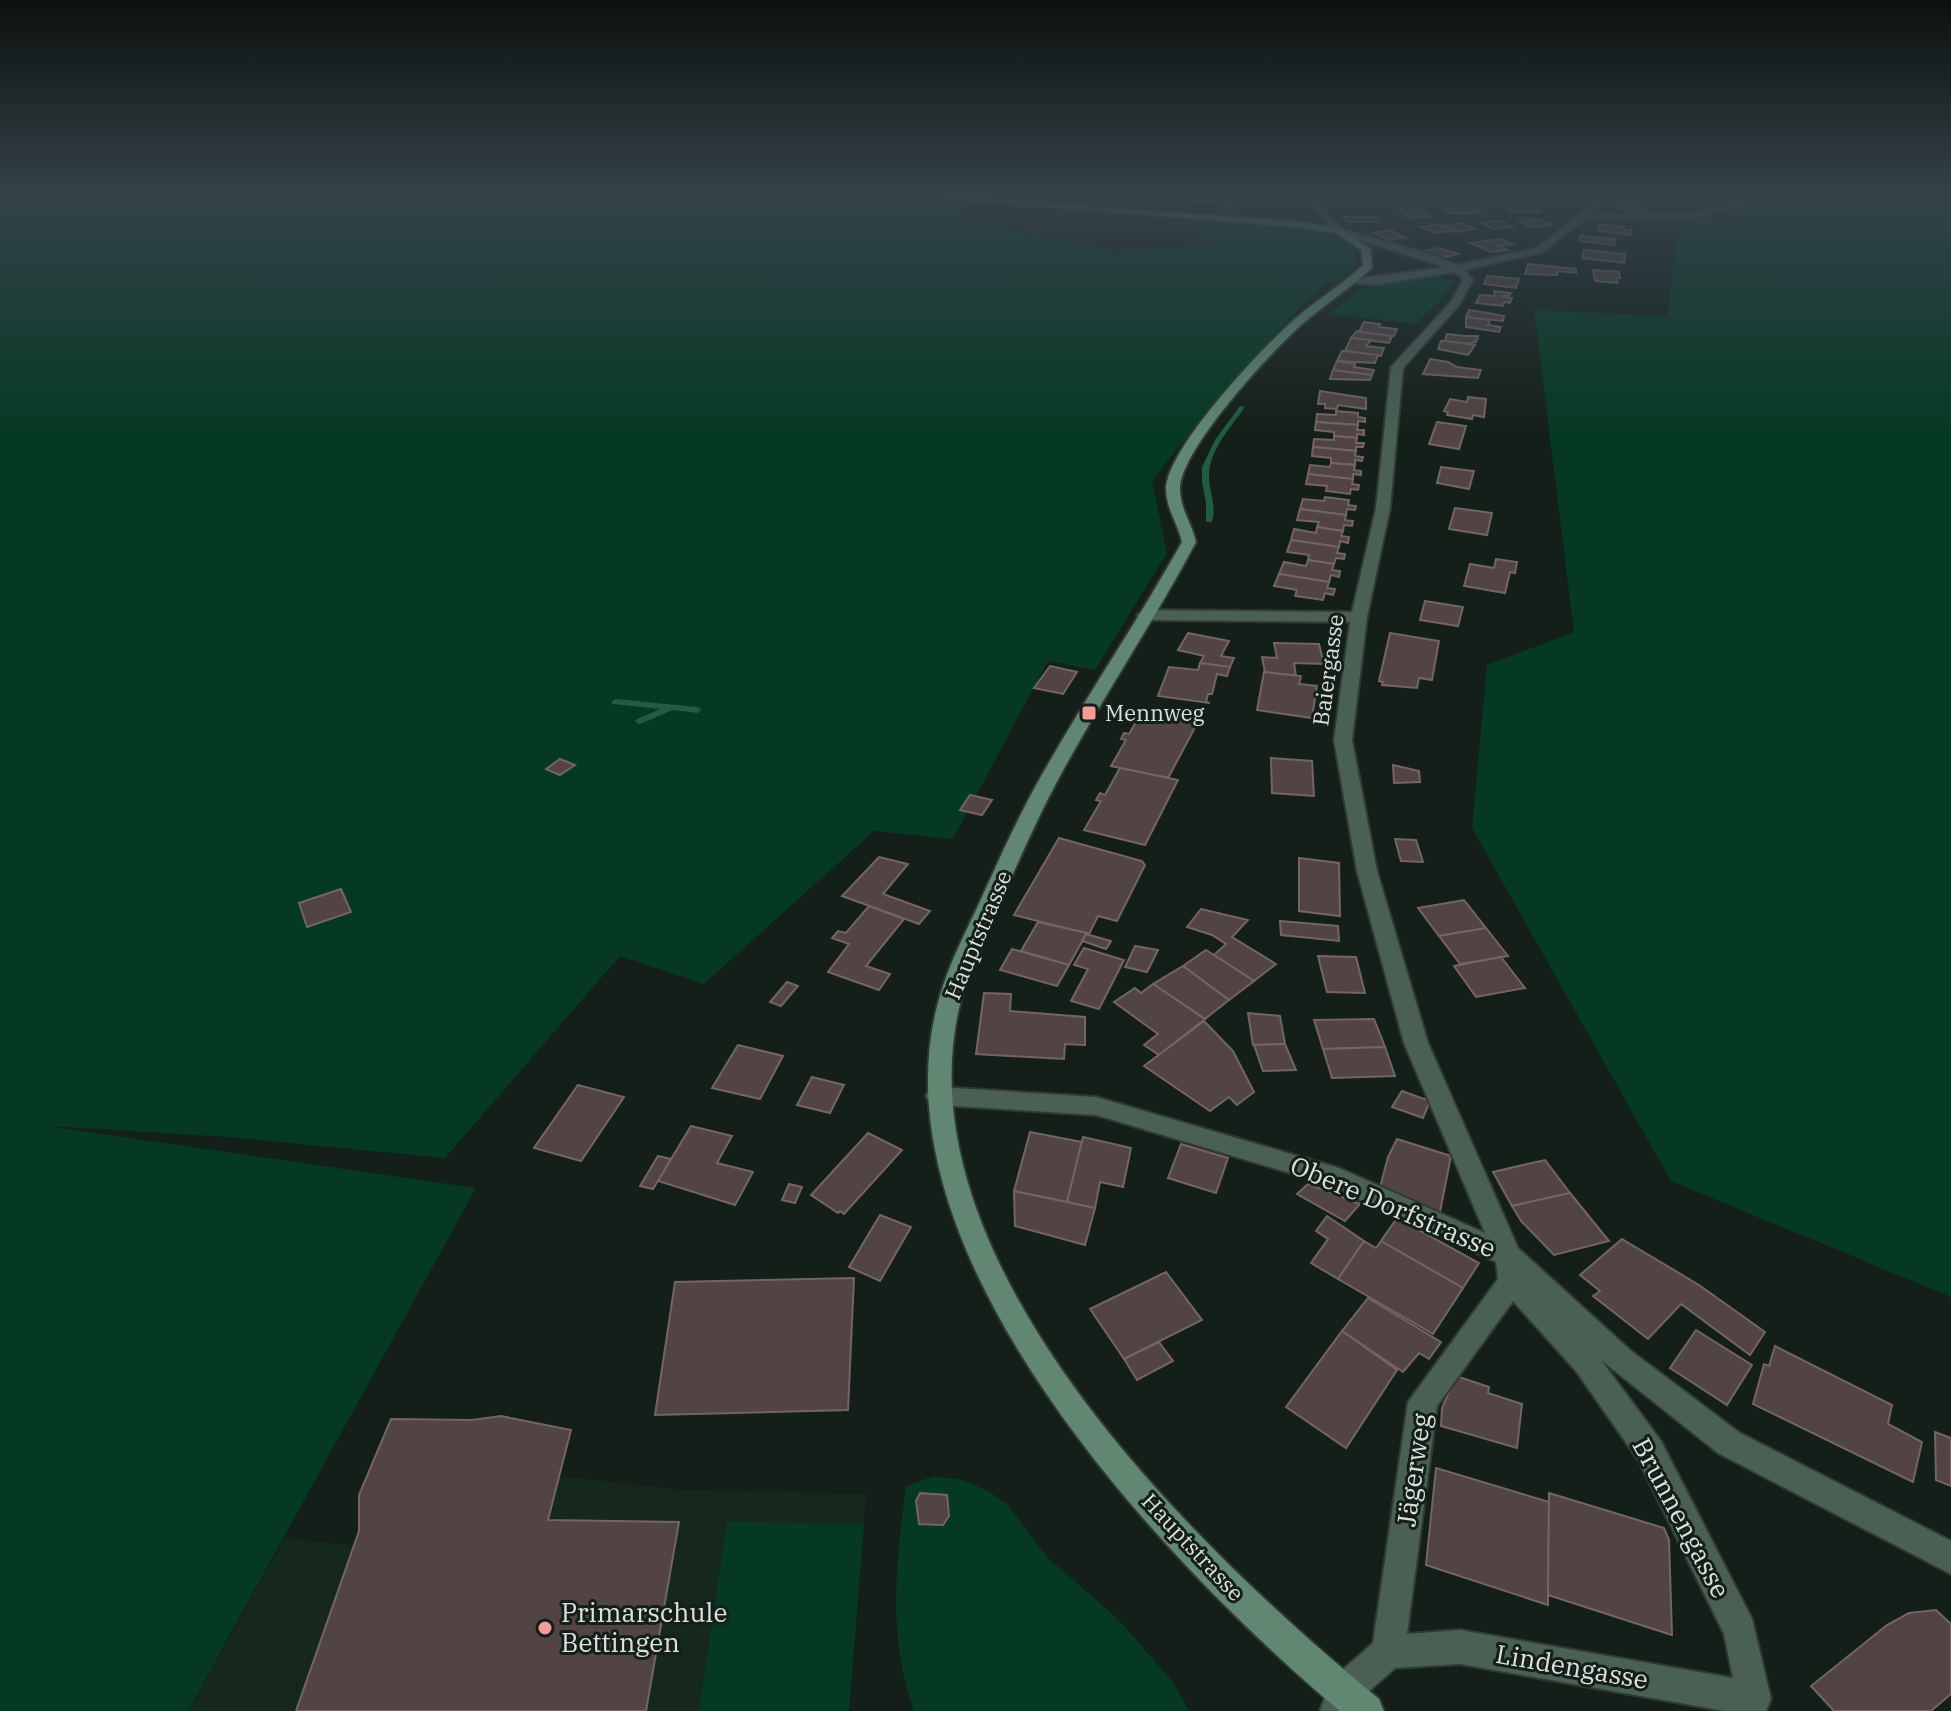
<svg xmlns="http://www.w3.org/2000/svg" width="1951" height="1711" viewBox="0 0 1951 1711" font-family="'IBM Plex Serif',serif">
  <rect width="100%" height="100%" fill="#141f19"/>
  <polygon fill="#16281e" points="501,1416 560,1476 684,1490 866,1494 849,1711 188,1711 284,1539 354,1545 359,1531 359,1495 391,1419 472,1420"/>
  <g fill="#053924">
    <path d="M0,195h982l-32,27 30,1 135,29 96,-7 -40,-27 123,9 41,8 20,15 2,15 -20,18 -10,-2c-65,64 -118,128 -175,200l15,72 -72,117 -47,-9 -95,178 -79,-8 -170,153 -84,-28 -175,202 -216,-21 -182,-11 429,62 -288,523h-188z"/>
    <polygon points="1790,195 1951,195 1951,1297 1671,1181 1472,828 1487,665 1574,632 1534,310 1667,316 1679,219"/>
    <polygon points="1438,277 1453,280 1446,294 1416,324 1328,314 1364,288"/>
    <path d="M934,1476l29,4 25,11 20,14 41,54 68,59 57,65 15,28h-275c-27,-74 -18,-149 -8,-225z"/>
    <polygon points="727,1522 864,1524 849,1711 699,1711"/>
  </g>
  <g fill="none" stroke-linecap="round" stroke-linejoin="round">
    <g fill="#215c41" fill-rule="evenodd">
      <path d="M1240,406l5,1c-14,20 -36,43 -36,69 0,16 8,30 3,46h-6v-19l-4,-21v-15l13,-27z"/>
      <polygon points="616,699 697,707 702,710 697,713 673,710 640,724 637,723 635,721 637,719 660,709 613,704 611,702"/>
    </g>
  </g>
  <g fill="#514443" stroke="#746564" stroke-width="2">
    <polygon points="1187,197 1204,197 1214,203 1190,203"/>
    <polygon points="1212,199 1235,199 1239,205 1222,206"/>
    <polygon points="1618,202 1640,204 1635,208 1644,209 1640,212 1611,207"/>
    <polygon points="1408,206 1419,207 1430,217 1408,218 1398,208"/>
    <polygon points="1450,206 1474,206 1481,213 1447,213 1443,209 1453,209"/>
    <polygon points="1506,207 1535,207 1541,212 1513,213"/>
    <polygon points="1343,217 1377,217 1381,222 1348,222"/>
    <polygon points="1538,219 1552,225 1532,227 1518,221"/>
    <polygon points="1500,221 1513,227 1495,229 1480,223"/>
    <polygon points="1462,223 1475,229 1458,232 1443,226"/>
    <polygon points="1440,224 1455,231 1435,233 1421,227"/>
    <polygon points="1599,224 1624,227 1624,230 1632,230 1631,235 1598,231"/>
    <polygon points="1390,230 1406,238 1389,240 1373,233"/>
    <polygon points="1581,235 1589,237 1615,239 1614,245 1579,241"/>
    <polygon points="1500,239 1512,244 1499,246 1507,250 1491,252 1471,243"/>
    <polygon points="1438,248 1458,254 1442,258 1422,252"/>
    <polygon points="1584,250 1625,254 1624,263 1582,258"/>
    <polygon points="1528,264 1576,269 1576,273 1558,271 1557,275 1525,274"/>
    <polygon points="1593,270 1619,272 1620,278 1616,278 1618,283 1595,281"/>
    <polygon points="1487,276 1519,279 1516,288 1484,284"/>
    <polygon points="1494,291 1511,293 1509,296 1502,296 1512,298 1510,303 1504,302 1503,306 1476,303 1480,295 1495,296"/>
    <polygon points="1469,310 1488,313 1504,316 1503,321 1466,317"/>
    <polygon points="1466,317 1490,320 1488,325 1501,327 1499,332 1466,327"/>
    <polygon points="1364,322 1380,324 1379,327 1397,329 1394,336 1359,332"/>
    <polygon points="1357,331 1359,332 1392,336 1389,343 1351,338"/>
    <polygon points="1447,334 1465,336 1478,336 1476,342 1464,344 1445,341"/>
    <polygon points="1351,338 1371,340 1366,346 1384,348 1381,356 1345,351"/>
    <polygon points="1441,341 1445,341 1475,345 1468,355 1438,349"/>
    <polygon points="1342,351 1345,351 1378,355 1375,363 1337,361"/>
    <polygon points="1430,359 1448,362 1457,367 1481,370 1478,378 1423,374"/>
    <polygon points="1337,361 1355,364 1354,367 1374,370 1372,375 1333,370"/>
    <polygon points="1333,370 1372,375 1370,380 1330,379"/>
    <polygon points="1320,391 1366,398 1366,409 1338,405 1337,409 1325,408 1325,404 1318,404"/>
    <polygon points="1468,397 1486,399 1484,417 1473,415 1472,419 1447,415 1448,412 1444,411 1450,399 1467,402"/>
    <polygon points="1336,411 1358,413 1358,417 1365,418 1365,422 1358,421 1358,425 1316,422 1317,414 1336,415"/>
    <polygon points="1316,422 1358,425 1357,430 1364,430 1364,435 1357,434 1357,438 1334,436 1334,432 1315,430"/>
    <polygon points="1437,422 1466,426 1459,449 1429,444"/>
    <polygon points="1334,436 1357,438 1356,443 1364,443 1363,447 1356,447 1356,451 1313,447 1314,439 1334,440"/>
    <polygon points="1313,447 1356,451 1355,456 1363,457 1362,461 1355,460 1355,465 1331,463 1331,458 1312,456"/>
    <polygon points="1331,463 1355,465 1354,470 1361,471 1361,475 1353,474 1353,479 1308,474 1310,465 1330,467"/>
    <polygon points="1441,467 1474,471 1469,489 1437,483"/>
    <polygon points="1308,474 1353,479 1352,484 1359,485 1358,490 1351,489 1350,494 1326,491 1327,486 1306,484"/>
    <polygon points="1325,497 1349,500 1348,505 1356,506 1355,510 1347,509 1346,515 1300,509 1303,499 1324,501"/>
    <polygon points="1455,508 1492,513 1487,535 1449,529"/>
    <polygon points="1300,509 1346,515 1345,520 1353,521 1352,526 1344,525 1343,531 1317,527 1319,522 1297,520"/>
    <polygon points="1317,527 1343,531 1341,536 1349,537 1348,543 1340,541 1339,547 1291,540 1294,529 1316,533"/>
    <polygon points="1291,540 1339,547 1337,553 1345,554 1344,559 1336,558 1334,564 1308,560 1309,555 1287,552"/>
    <polygon points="1496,559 1517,562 1515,573 1510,572 1505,593 1464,586 1470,564 1494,568"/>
    <polygon points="1308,560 1334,564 1332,570 1340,571 1339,577 1331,575 1329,582 1279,574 1284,562 1306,566"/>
    <polygon points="1279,574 1329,582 1327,588 1335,589 1333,595 1325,593 1323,600 1295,596 1297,590 1274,586"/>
    <polygon points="1425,601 1463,607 1458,626 1420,620"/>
    <polygon points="1188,633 1229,641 1221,656 1234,658 1230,667 1200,663 1204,656 1178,650"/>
    <polygon points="1390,633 1439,641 1432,680 1419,678 1417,688 1382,685 1383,682 1379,681"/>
    <polygon points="1274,643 1319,644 1324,664 1294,663 1296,676 1265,672 1262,657 1277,658"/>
    <polygon points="1200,663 1230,667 1227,676 1217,674 1212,694 1208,694 1206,702 1210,703 1158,696 1169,667 1198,670"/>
    <polygon points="1050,666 1077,672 1063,694 1034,688"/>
    <polygon points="1264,672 1301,676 1299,684 1317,686 1312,718 1257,710"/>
    <polygon points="1143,710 1198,722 1168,778 1111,766 1126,740 1121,739 1124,733 1129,734"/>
    <polygon points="1271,758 1312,761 1314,796 1272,793"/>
    <polygon points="560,759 575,765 560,775 546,769"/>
    <polygon points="1393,765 1419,771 1420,782 1394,783"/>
    <polygon points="1120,768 1178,780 1145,845 1084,830 1101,801 1096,800 1100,793 1105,795"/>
    <polygon points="970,795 992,800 982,815 960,810"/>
    <polygon points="1059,838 1142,861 1145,865 1117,921 1098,916 1089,934 1014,915"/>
    <polygon points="1395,839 1416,840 1423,862 1401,861"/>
    <polygon points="879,857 908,864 883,894 930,911 919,924 842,896"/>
    <polygon points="1299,858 1339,863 1340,916 1299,911"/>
    <polygon points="341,889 351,912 307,927 299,903"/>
    <polygon points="1464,900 1486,928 1439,936 1418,908"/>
    <polygon points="869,906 904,919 866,966 890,974 879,990 828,972 849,944 832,938 838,931 846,933"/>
    <polygon points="1201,909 1248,920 1232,937 1276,964 1254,981 1214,955 1226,944 1212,935 1187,927"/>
    <polygon points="1280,921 1338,926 1339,941 1281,935"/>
    <polygon points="1038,922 1087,933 1069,965 1021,951"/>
    <polygon points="1486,928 1508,956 1460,964 1439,936"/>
    <polygon points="1086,934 1111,941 1106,949 1082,941"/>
    <polygon points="1135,946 1158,950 1147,972 1125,967"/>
    <polygon points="1084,948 1124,960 1099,1009 1071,1001 1088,969 1074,965"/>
    <polygon points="1012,949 1069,965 1057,986 1000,970"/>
    <polygon points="1206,950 1214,955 1254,981 1229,1000 1183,966"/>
    <polygon points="1318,956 1356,957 1365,993 1327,992"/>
    <polygon points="1501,957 1525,988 1476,997 1454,966"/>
    <polygon points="1183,966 1229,1000 1205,1019 1153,984"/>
    <polygon points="787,982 798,986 781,1006 770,1002"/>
    <polygon points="1153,984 1205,1019 1159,1055 1144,1045 1158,1034 1114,1002 1135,988 1141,993"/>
    <polygon points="984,993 1011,994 1010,1011 1085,1017 1085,1045 1065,1044 1064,1059 976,1054"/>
    <polygon points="1248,1013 1280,1016 1285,1044 1253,1045"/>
    <polygon points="1374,1019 1385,1047 1323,1049 1314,1020"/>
    <polygon points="1204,1021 1233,1051 1254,1092 1237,1105 1229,1097 1210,1111 1144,1066"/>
    <polygon points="1285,1044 1296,1070 1263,1071 1254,1045"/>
    <polygon points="738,1045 783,1056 760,1099 712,1088"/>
    <polygon points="1385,1047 1395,1076 1332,1078 1323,1049"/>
    <polygon points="812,1077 844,1085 830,1113 797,1105"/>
    <polygon points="578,1085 624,1097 581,1161 534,1148"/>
    <polygon points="1402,1091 1430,1101 1423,1118 1392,1107"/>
    <polygon points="691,1126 732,1136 717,1163 753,1172 735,1205 658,1181"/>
    <polygon points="1030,1132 1082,1142 1067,1202 1014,1191"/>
    <polygon points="868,1133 902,1150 844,1214 840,1211 838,1213 811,1195"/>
    <polygon points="1083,1137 1131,1148 1123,1187 1100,1182 1095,1208 1067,1202"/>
    <polygon points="1397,1139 1451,1156 1440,1212 1379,1191 1388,1157"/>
    <polygon points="1181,1144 1228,1158 1216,1193 1168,1178"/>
    <polygon points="658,1156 671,1159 653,1189 640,1186"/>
    <polygon points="1545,1160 1570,1193 1512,1206 1493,1172"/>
    <polygon points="789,1184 802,1187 795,1203 782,1200"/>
    <polygon points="1308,1184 1360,1204 1345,1221 1297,1194"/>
    <polygon points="1014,1191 1095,1208 1085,1245 1015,1226"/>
    <polygon points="1570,1193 1609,1241 1554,1255 1521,1221 1512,1206"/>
    <polygon points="880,1215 911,1227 880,1281 849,1267"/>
    <polygon points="1327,1216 1364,1241 1338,1279 1311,1263 1328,1239 1316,1231"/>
    <polygon points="1397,1218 1479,1263 1463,1288 1381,1241"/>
    <polygon points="1622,1239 1699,1285 1765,1332 1750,1355 1681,1304 1648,1339 1593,1296 1600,1291 1580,1275"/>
    <polygon points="1364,1241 1376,1248 1381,1241 1463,1288 1433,1334 1338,1279"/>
    <polygon points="1166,1272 1202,1320 1124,1359 1090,1309"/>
    <polygon points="854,1278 848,1410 655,1415 675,1282"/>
    <polygon points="1368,1298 1441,1342 1429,1359 1419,1353 1403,1372 1342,1331"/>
    <polygon points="1696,1330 1752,1365 1727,1405 1670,1368"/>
    <polygon points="1342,1331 1397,1370 1346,1448 1286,1407"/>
    <polygon points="1159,1342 1173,1361 1137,1380 1124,1359"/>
    <polygon points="1775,1346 1892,1405 1888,1424 1922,1442 1913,1482 1753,1404 1764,1364 1769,1366"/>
    <polygon points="1456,1376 1489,1387 1488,1393 1522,1404 1517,1448 1441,1426 1442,1408"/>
    <polygon points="501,1416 571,1430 548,1520 679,1522 646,1711 296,1711 359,1531 359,1495 391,1419 472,1420"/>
    <polygon points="1935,1432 1951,1438 1951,1486 1936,1480"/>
    <polygon points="1436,1468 1549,1502 1548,1605 1426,1565"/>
    <polygon points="920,1493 947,1495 949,1516 943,1525 919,1524 916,1501"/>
    <polygon points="1549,1493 1664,1528 1669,1540 1672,1635 1548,1595"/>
    <polygon points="1936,1610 1951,1624 1951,1694 1931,1711 1834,1711 1811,1686 1887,1625 1909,1613"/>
  </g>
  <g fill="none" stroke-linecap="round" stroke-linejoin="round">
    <defs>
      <path id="street" d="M1300,195h9l33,34 91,26 24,10 80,-17 66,-53h10l-22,19 98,-1 78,-18h16l-94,24 -105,1 -41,32 -79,18 9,10 -14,25 -56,63 -13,140 -23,109 -15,123 25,131 51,172 90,205 112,102 110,83 211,108v33l-233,-121 -117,-93 60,81 91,178 19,80 -5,12h-41l-265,-47 -65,4 -38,34 -3,9h-34l11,-31 42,-37 35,-241 90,-123 -2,-17 -173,-79 -227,-68 -158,-10 -9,-3 -3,-6 3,-6 9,-3 158,10 243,71 146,65 -81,-190 -47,-172 -23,-131 16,-118 -205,-2 -8,-5 8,-5 207,2 24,-104 15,-141 60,-65 12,-22 -8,-8 -80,13 -25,-3 -1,-2 96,-13 -109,-34zM1513,1301l63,70 63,90 85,173 9,44 -273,-48 -53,4 30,-228z"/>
      <path id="secondary" d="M899,195h40l354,26 49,8 29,20 1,19c-23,21 -50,38 -73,59 -30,27 -119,123 -119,162 0,19 12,35 16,53 -42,79 -92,153 -135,232 -22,40 -40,82 -59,124 -15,34 -32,67 -41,102 -67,260 238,551 418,699l5,12h-44c-176,-148 -473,-460 -401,-712 10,-36 28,-69 43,-102 19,-42 38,-84 61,-124 44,-78 95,-152 139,-231 -4,-18 -16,-34 -16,-53 1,-41 97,-142 129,-170 22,-19 47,-34 68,-54l-2,-15 -25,-17 -43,-6z"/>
    </defs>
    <use href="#street" stroke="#303a35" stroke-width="4"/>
    <use href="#secondary" stroke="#303a35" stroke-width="4"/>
    <use href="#street" fill="#496053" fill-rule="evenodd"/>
    <use href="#secondary" fill="#618773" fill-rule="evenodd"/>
  </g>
  <linearGradient id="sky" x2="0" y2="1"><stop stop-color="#0b110e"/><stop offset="0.45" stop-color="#344249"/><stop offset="1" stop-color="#344249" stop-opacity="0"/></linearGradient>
  <rect width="1951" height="435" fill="url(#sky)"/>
  <g fill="#f59b98" stroke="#141f19" stroke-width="3">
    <rect x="1081" y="705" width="16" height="16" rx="4"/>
    <circle cx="545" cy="1628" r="8"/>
  </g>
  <g text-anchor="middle" stroke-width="6" stroke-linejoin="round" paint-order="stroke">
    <g font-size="22" fill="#dbe2de" stroke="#141f19">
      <text transform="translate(1328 670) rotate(-82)" y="8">Baiergasse</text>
      <text transform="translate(978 935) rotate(-67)" y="8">Hauptstrasse</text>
      <text transform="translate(1193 1547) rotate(47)" y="8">Hauptstrasse</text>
    </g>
    <g font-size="22" fill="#dbe2de" stroke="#141f19" text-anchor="start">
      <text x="1105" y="721">Mennweg</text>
    </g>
    <g font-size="26" fill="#dbe2de" stroke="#141f19">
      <text transform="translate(1393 1207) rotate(23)" y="9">Obere Dorfstrasse</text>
      <text transform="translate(1414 1470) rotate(-82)" y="9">Jägerweg</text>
      <text transform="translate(1681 1518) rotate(62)" y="9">Brunnengasse</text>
      <text transform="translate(1572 1667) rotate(10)" y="9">Lindengasse</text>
    </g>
    <g font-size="26" fill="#dbe2de" stroke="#141f19" text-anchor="start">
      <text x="561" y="1622">Primarschule<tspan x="561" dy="30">Bettingen</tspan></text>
    </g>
  </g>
</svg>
